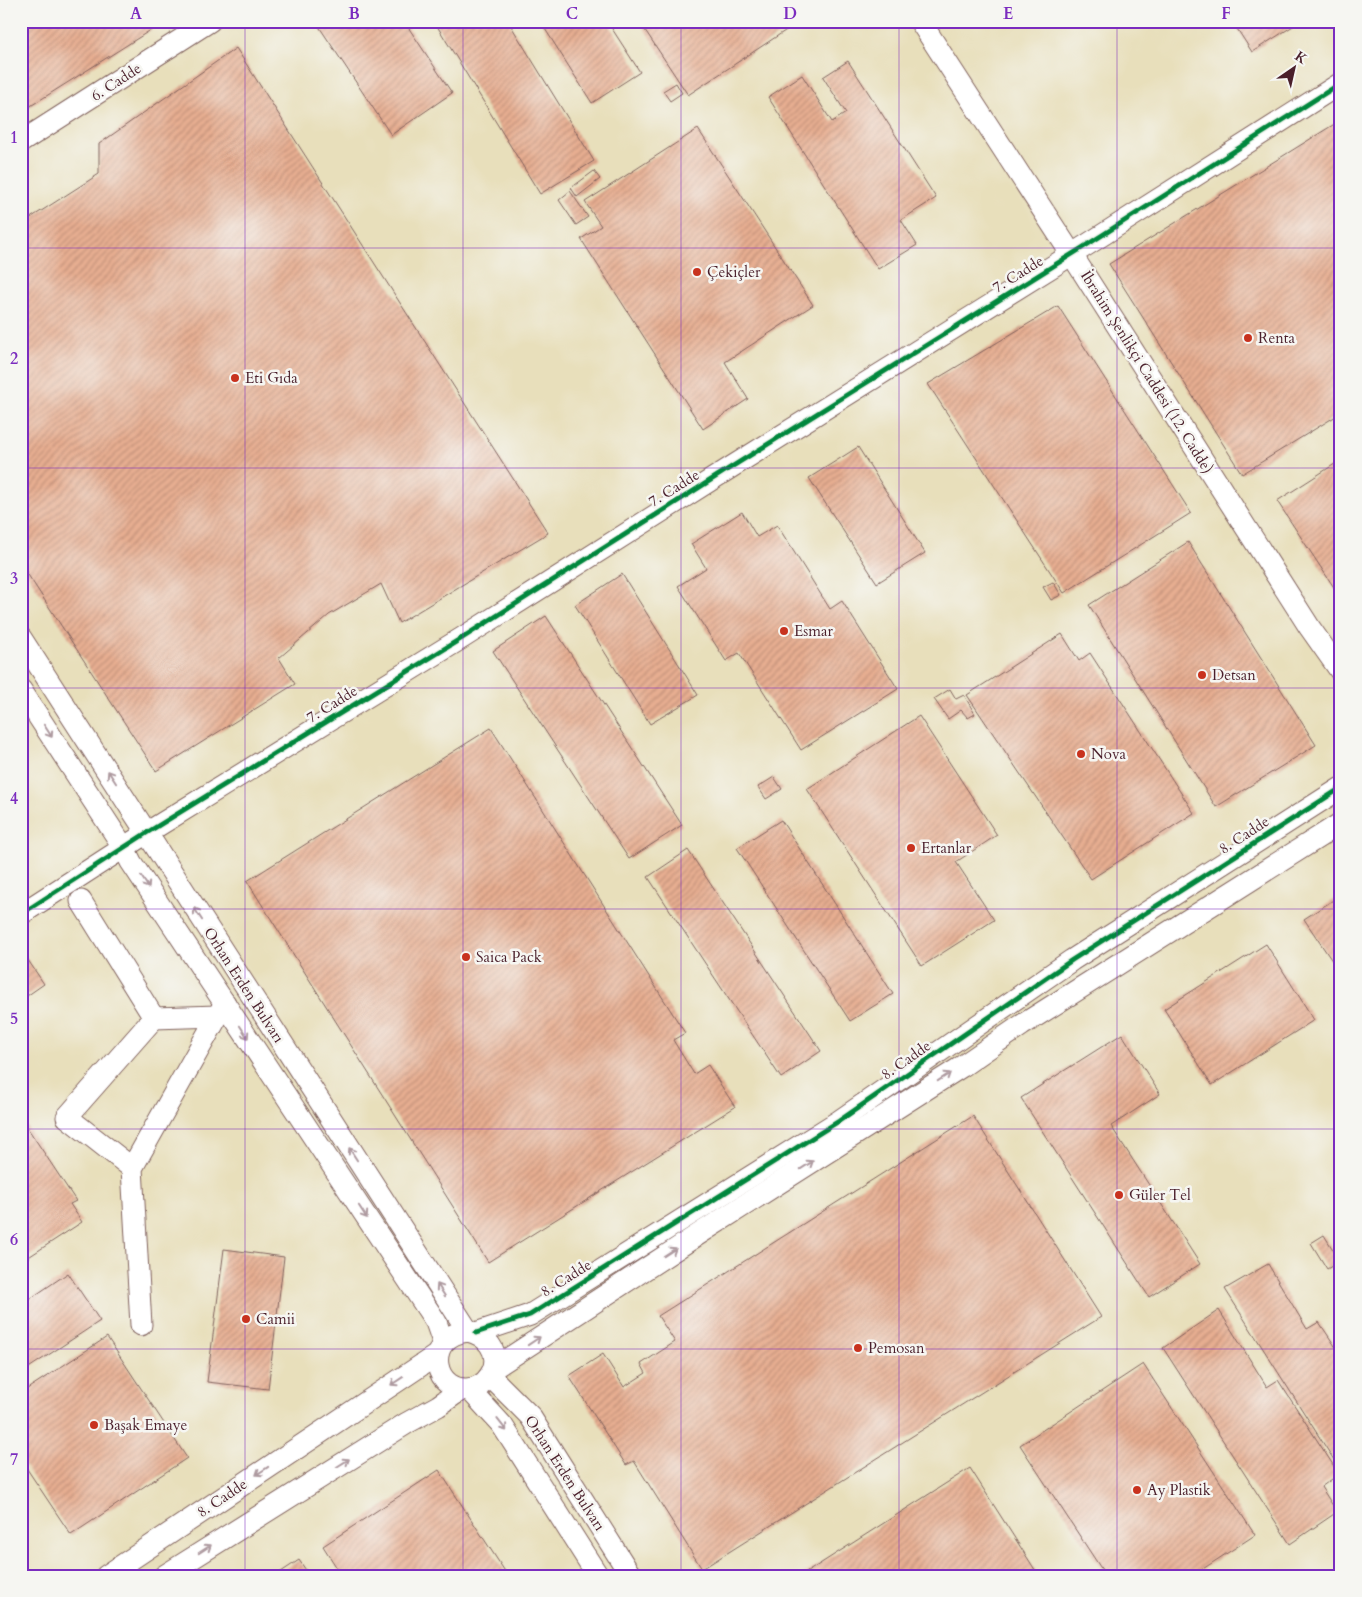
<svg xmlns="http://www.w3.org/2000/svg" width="1362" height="1597" viewBox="0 0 1362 1597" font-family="Cardo,serif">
  <defs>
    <pattern id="building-hatch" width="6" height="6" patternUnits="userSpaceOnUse" patternTransform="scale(1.25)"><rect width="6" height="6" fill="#e7ae91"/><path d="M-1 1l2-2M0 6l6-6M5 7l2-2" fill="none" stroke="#bd8d77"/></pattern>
  </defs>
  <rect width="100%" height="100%" fill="#f6f6f2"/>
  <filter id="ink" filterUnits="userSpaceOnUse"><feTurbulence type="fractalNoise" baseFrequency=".02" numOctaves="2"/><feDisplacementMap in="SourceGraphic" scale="10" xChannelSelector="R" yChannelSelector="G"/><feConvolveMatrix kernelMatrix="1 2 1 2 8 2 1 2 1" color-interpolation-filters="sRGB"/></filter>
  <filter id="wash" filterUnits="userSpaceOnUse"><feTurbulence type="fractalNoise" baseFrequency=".0096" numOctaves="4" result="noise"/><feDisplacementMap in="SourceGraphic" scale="20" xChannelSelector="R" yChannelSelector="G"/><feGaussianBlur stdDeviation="1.12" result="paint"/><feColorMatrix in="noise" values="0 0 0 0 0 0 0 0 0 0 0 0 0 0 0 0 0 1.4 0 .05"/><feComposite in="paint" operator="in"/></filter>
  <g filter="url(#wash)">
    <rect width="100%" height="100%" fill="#e8dfbb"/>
    <g id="blocks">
      <g fill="url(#building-hatch)">
        <polygon points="21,21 165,21 21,112"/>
        <polygon points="317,21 404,21 452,93 391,135 316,22"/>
        <polygon points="434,21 508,21 594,161 540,194"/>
        <polygon points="540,21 607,21 640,72 592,103"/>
        <polygon points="639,21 800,21 688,95"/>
        <polygon points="1232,21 1301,21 1252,52"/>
        <polygon points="236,48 548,533 399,623 381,584 329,615 279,658 295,684 156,771 21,564 21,224 99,174 99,144"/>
        <polygon points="848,61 936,198 901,220 917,245 878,269 768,97 802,75 832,122 846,113 823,77"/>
        <polygon points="676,83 682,93 670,101 663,91"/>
        <polygon points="1341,120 1341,413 1242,474 1109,264"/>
        <polygon points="698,129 813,305 725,362 748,399 703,429 581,239 601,226 585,202"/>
        <polygon points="594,171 600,179 577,197 571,188"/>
        <polygon points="570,191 588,217 576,225 559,200"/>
        <polygon points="1058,306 1191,513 1064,593 928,384"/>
        <polygon points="858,447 925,553 877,583 809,478"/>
        <polygon points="1341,460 1341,598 1277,501"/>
        <polygon points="742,512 757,537 777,525 830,609 842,601 898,689 801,750 739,653 726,661 678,586 706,568 691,544"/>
        <polygon points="1188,542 1316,745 1216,807 1089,605"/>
        <polygon points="622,574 698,695 650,724 575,605"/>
        <polygon points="1053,582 1061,595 1051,600 1043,587"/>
        <polygon points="546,616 682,825 629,859 493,651"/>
        <polygon points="1062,634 1079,661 1090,653 1194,813 1091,879 967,695"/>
        <polygon points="950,689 956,699 964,695 975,714 968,718 961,710 948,719 934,699"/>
        <polygon points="919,716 997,835 956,862 994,920 922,966 807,789"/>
        <polygon points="491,728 685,1033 673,1040 694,1074 708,1065 735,1107 488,1262 247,881"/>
        <polygon points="774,777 782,789 766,799 758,787"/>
        <polygon points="781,820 893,994 850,1021 737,848"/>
        <polygon points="688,850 821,1051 781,1078 648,877"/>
        <polygon points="1341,895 1341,974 1304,919"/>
        <polygon points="1266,944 1314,1020 1212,1085 1164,1009"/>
        <polygon points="24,954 44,984 21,1000 21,955"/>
        <polygon points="1122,1034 1160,1094 1111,1126 1200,1264 1149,1297 1021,1098"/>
        <polygon points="973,1116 1101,1317 702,1569 634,1461 626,1465 569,1376 603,1354 624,1387 646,1373 641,1364 675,1342 658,1316"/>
        <polygon points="21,1118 76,1201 70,1204 82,1222 21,1262"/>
        <polygon points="1324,1235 1340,1261 1327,1269 1311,1243"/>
        <polygon points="224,1249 284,1257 268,1389 207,1382"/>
        <polygon points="1268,1264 1307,1329 1319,1322 1341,1355 1341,1471 1225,1289"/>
        <polygon points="68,1273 100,1321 21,1373 21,1305"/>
        <polygon points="1219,1310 1267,1387 1278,1380 1339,1474 1321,1487 1337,1512 1290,1544 1163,1348"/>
        <polygon points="107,1337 187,1458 71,1535 21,1460 21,1393"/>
        <polygon points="1143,1364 1255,1535 1192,1576 1106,1576 1020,1445"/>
        <polygon points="970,1468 1039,1576 801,1576"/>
        <polygon points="439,1470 508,1576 342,1576 323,1546"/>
        <polygon points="299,1560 310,1576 275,1576"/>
      </g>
    </g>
  </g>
  <g filter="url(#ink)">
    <use href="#blocks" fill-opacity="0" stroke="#81625d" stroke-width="1"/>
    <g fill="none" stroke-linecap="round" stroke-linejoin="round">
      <defs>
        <g id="minor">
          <polyline points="920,21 1072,255 1310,628 1341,672"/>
          <polyline points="21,142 210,21"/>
          <path d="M21,638l447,693c18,4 32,20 25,39 -4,9 -10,15 -19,18 -40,10 -54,-52 -6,-57"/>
          <polyline points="21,690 124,848 131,862 436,1322 443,1342"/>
          <polyline points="81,901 154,1018 218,1016"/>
          <polyline points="21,914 148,832 462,638 733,466 1082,248 1341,83"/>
          <polyline points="132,1168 67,1117 154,1018"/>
          <polyline points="141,1325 132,1168 225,1003"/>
          <polyline points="476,1333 530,1315 839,1121 1072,960 1341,788"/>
          <polyline points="494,1368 702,1232 961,1067 1022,1025 1341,823"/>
          <polyline points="490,1376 530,1416 631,1576"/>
          <polyline points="469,1389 502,1425 598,1576"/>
          <polyline points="106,1576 438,1354"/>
          <polyline points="164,1576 407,1423 438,1406 462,1389"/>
        </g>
      </defs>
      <use href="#minor" stroke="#81625d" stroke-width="23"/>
      <use href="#minor" stroke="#fff" stroke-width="21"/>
      <defs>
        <g id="cycleway">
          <polyline points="21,914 148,832 462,638 733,466 1082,248 1341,83"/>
          <polyline points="476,1333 530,1315 839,1121 1072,960 1341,788"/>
        </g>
      </defs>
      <use href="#cycleway" stroke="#f6f6f2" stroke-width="8"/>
      <use href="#cycleway" stroke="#00873e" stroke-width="5"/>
    </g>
    <defs><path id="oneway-shaft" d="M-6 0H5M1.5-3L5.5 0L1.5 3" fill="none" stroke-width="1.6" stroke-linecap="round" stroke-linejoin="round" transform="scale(1.25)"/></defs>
    <g stroke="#ae9aa0">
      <use href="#oneway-shaft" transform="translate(48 731) rotate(57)"/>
      <use href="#oneway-shaft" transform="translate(112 777) rotate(-123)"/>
      <use href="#oneway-shaft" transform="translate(145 882) rotate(57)"/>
      <use href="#oneway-shaft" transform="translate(198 914) rotate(-123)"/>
      <use href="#oneway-shaft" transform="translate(244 1032) rotate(57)"/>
      <use href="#oneway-shaft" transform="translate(944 1077) rotate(-33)"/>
      <use href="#oneway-shaft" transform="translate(353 1154) rotate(-123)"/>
      <use href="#oneway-shaft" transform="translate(807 1165) rotate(-33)"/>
      <use href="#oneway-shaft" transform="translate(363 1212) rotate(57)"/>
      <use href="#oneway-shaft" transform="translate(670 1252) rotate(-33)"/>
      <use href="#oneway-shaft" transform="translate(441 1290) rotate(-123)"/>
      <use href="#oneway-shaft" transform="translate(534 1341) rotate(-34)"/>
      <use href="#oneway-shaft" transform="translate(397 1381) rotate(146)"/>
      <use href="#oneway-shaft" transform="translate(502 1425) rotate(52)"/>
      <use href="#oneway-shaft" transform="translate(343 1463) rotate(-32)"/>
      <use href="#oneway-shaft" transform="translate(262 1471) rotate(146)"/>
      <use href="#oneway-shaft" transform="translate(205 1549) rotate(-33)"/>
    </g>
  </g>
  <path fill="none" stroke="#7b2cbf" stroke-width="1" stroke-opacity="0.55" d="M245,21v1555M463,21v1555M681,21v1555M899,21v1555M1117,21v1555M21,248h1320M21,468h1320M21,688h1320M21,909h1320M21,1129h1320M21,1349h1320"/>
  <g fill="#c8321e" stroke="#f6f6f2" stroke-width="2">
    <circle cx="697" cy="272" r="5"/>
    <circle cx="1248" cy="338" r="5"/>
    <circle cx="235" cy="378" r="5"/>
    <circle cx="784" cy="631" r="5"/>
    <circle cx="1202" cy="675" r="5"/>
    <circle cx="1081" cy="754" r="5"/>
    <circle cx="911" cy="848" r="5"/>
    <circle cx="466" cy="957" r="5"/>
    <circle cx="1119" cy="1195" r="5"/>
    <circle cx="246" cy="1319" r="5"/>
    <circle cx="858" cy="1348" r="5"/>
    <circle cx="94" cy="1425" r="5"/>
    <circle cx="1137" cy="1490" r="5"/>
  </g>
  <g text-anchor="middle" stroke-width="5" stroke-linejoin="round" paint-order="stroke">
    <g font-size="15" fill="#4a1f2b" stroke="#f6f6f2">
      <text transform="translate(116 82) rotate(-33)" y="5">6. Cadde</text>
      <text transform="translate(1018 274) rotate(-32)" y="5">7. Cadde</text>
      <text transform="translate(1147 372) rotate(58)" y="5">İbrahim Şenlikçi Caddesi (12. Cadde)</text>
      <text transform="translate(674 488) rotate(-32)" y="5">7. Cadde</text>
      <text transform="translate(332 704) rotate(-32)" y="5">7. Cadde</text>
      <text transform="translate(1244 835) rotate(-33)" y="5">8. Cadde</text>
      <text transform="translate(244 985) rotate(57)" y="5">Orhan Erden Bulvarı</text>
      <text transform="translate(906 1060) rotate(-35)" y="5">8. Cadde</text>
      <text transform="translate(566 1278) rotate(-32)" y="5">8. Cadde</text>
      <text transform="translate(565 1473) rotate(57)" y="5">Orhan Erden Bulvarı</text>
      <text transform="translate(222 1498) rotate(-34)" y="5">8. Cadde</text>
    </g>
    <g font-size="15" fill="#4a1f2b" stroke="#f6f6f2" text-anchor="start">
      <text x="707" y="277">Çekiçler</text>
      <text x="1258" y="343">Renta</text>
      <text x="245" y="383">Eti Gıda</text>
      <text x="794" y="636">Esmar</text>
      <text x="1212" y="680">Detsan</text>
      <text x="1091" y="759">Nova</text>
      <text x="921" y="853">Ertanlar</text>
      <text x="476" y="962">Saica Pack</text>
      <text x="1129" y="1200">Güler Tel</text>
      <text x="256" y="1324">Camii</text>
      <text x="868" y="1353">Pemosan</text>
      <text x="104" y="1430">Başak Emaye</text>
      <text x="1147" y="1495">Ay Plastik</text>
    </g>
  </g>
  <rect width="1362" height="1597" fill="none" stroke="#f6f6f2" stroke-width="55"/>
  <g transform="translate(1294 68) rotate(34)" stroke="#f6f6f2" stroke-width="4" paint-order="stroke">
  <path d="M0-4L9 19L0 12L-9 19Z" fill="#4a1f2b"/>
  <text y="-8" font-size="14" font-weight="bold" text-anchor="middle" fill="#4a1f2b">K</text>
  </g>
  <rect x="28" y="28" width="1306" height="1542" fill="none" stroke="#7b2cbf" stroke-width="2"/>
  <g font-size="16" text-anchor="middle" font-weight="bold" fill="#7b2cbf">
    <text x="136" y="19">A</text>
    <text x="354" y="19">B</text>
    <text x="572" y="19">C</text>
    <text x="790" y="19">D</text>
    <text x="1008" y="19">E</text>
    <text x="1226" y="19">F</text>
    <text x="14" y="143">1</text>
    <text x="14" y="364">2</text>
    <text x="14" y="584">3</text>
    <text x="14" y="804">4</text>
    <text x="14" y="1024">5</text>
    <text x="14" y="1245">6</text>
    <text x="14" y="1465">7</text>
  </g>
</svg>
